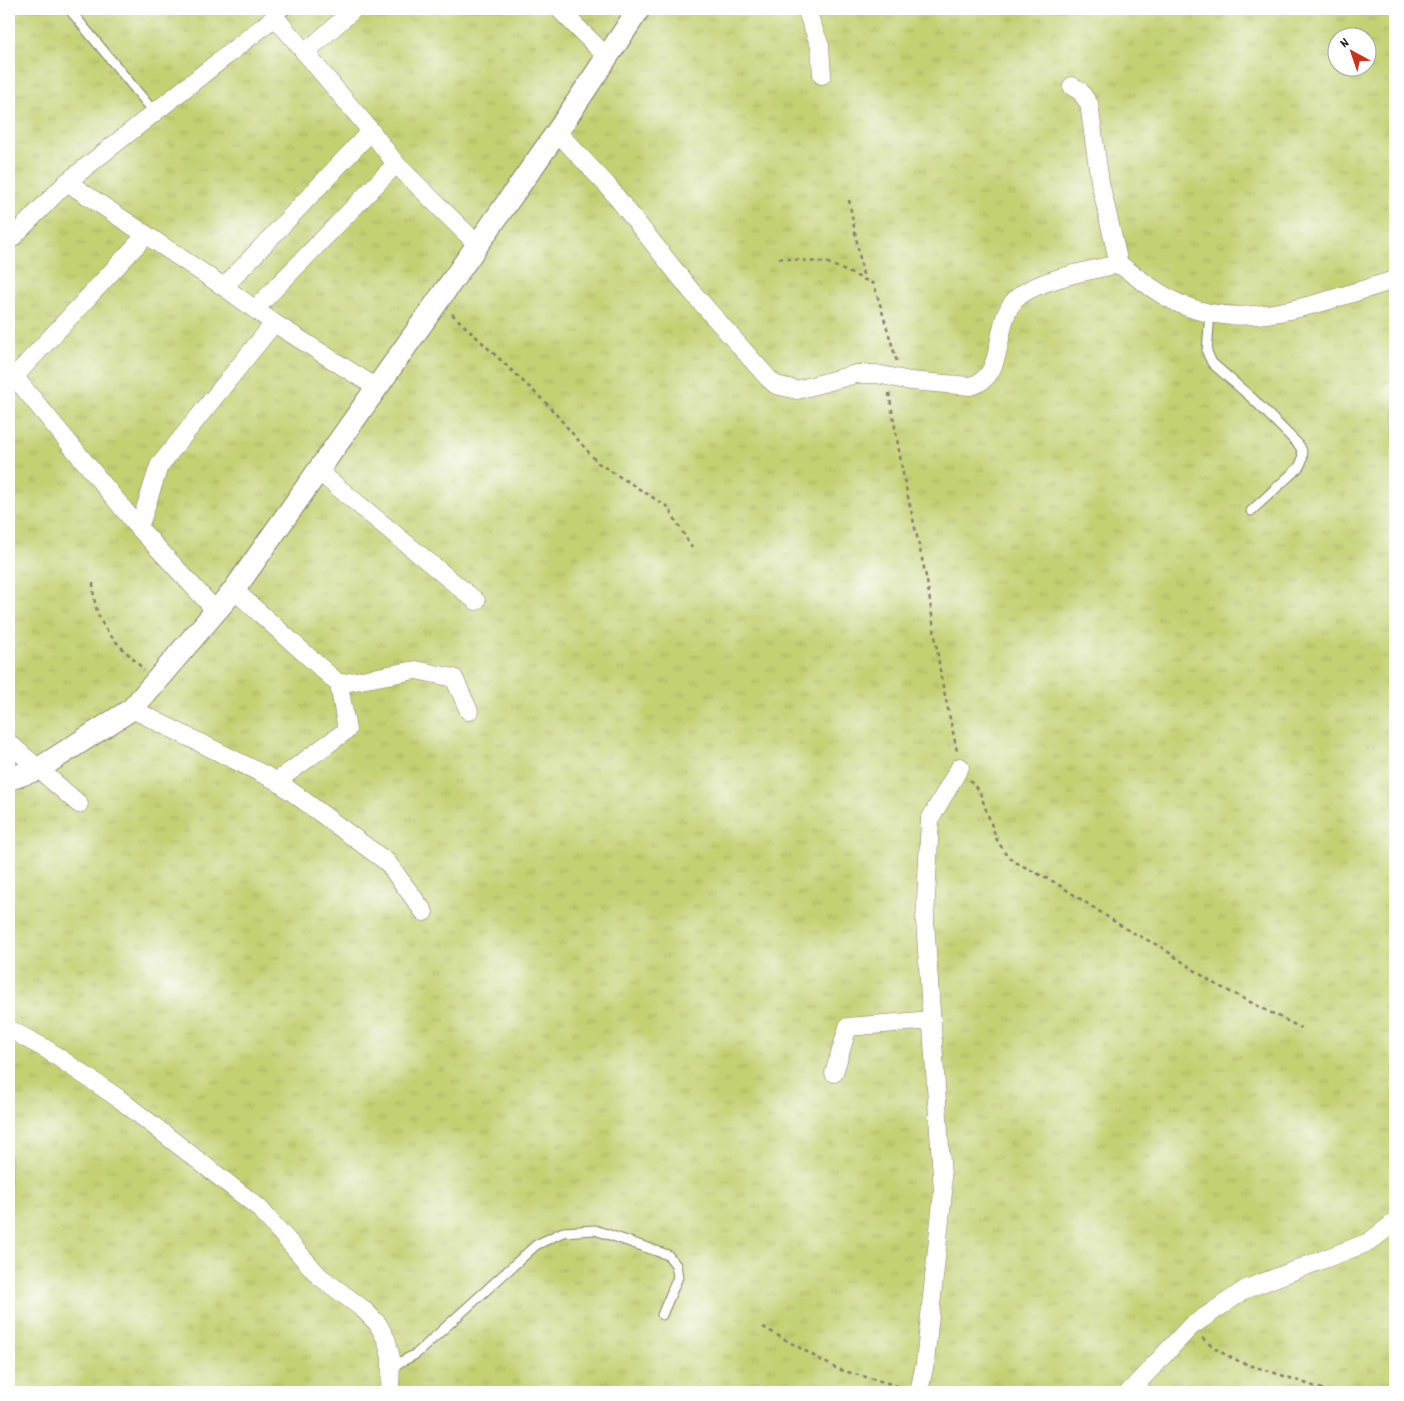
<svg xmlns="http://www.w3.org/2000/svg" width="1404" height="1401" viewBox="0 0 1404 1401" font-family="Dekko,sans-serif">
  <defs>
    <pattern id="grass-tufts" width="24" height="20" patternUnits="userSpaceOnUse" patternTransform="scale(1.25)"><rect width="24" height="20" fill="#c3d173"/><path d="M3 7l-1-3M5 7V3M7 7l1-3M15 17l-1-3M17 17v-4M19 17l1-3" fill="none" stroke="#a7b363"/></pattern>
  </defs>
  <rect width="100%" height="100%" fill="#fff"/>
  <filter id="ink" filterUnits="userSpaceOnUse"><feTurbulence type="fractalNoise" baseFrequency=".02" numOctaves="2"/><feDisplacementMap in="SourceGraphic" scale="10" xChannelSelector="R" yChannelSelector="G"/><feConvolveMatrix kernelMatrix="1 2 1 2 8 2 1 2 1" color-interpolation-filters="sRGB"/></filter>
  <filter id="wash" filterUnits="userSpaceOnUse"><feTurbulence type="fractalNoise" baseFrequency=".0096" numOctaves="4" result="noise"/><feDisplacementMap in="SourceGraphic" scale="20" xChannelSelector="R" yChannelSelector="G"/><feGaussianBlur stdDeviation="1.12" result="paint"/><feColorMatrix in="noise" values="0 0 0 0 0 0 0 0 0 0 0 0 0 0 0 0 0 1.4 0 .05"/><feComposite in="paint" operator="in"/></filter>
  <g filter="url(#wash)">
    <rect width="100%" height="100%" fill="#f1dfc1"/>
    <path fill="url(#grass-tufts)" stroke="#707648" fill-rule="evenodd" d="M9,9h1386v1383h-1386zM1336,38h30v30h-30z"/>
  </g>
  <g filter="url(#ink)">
    <g fill="none" stroke-linecap="round" stroke-linejoin="round">
      <defs>
        <g id="service">
          <polyline points="69,9 155,113"/>
          <polyline points="275,17 287,9"/>
          <path d="M1210,312l-3,40 5,11 41,36 45,45c6,7 6,16 0,24l-47,43"/>
          <polyline points="391,1367 416,1354 536,1245 563,1232 595,1230 668,1255 676,1265 678,1277 662,1315"/>
        </g>
        <g id="minor">
          <polyline points="559,9 607,57"/>
          <polyline points="806,9 820,46 822,75"/>
          <polyline points="305,53 354,9"/>
          <path d="M1072,86l8,5 9,13 11,78 19,82c19,14 39,30 61,40 69,30 148,-5 215,-24"/>
          <path d="M557,132l50,53 85,107 76,86 8,7 21,5 59,-16h21l33,7 60,5c38,-9 22,-62 45,-86 19,-20 77,-30 104,-36"/>
          <polyline points="67,182 224,287 274,323 377,388"/>
          <polyline points="9,241 67,182 275,17 371,131 396,164 478,245"/>
          <polyline points="224,287 371,131"/>
          <polyline points="255,309 396,164"/>
          <polyline points="9,370 139,528 215,610"/>
          <polyline points="14,377 145,236"/>
          <polyline points="318,471 476,601"/>
          <polyline points="139,528 159,466 274,323"/>
          <polyline points="234,590 339,684 347,730 277,781"/>
          <polyline points="339,684 416,670 454,678 469,711"/>
          <polyline points="132,709 277,781 387,862 424,912"/>
          <polyline points="9,743 79,804"/>
          <polyline points="9,1029 46,1049 118,1098 258,1207 319,1276 363,1309 378,1324 387,1341 391,1358 390,1392"/>
          <polyline points="834,1073 848,1027 932,1020"/>
          <polyline points="919,1392 925,1363 943,1192 925,921 930,819 960,767"/>
          <polyline points="1129,1392 1190,1327 1246,1289 1369,1242 1395,1222"/>
        </g>
        <polyline id="tertiary" points="9,779 38,769 132,709 234,590 557,132 639,9"/>
      </defs>
      <use href="#service" stroke="#867e6e" stroke-width="11"/>
      <use href="#minor" stroke="#867e6e" stroke-width="19"/>
      <use href="#tertiary" stroke="#867e6e" stroke-width="24"/>
      <g stroke="#867e6e" stroke-width="2.5" stroke-dasharray="4 4" stroke-linecap="butt">
        <polyline points="849,200 864,280"/>
        <polyline points="779,258 828,263 874,284 897,362"/>
        <polyline points="452,314 547,404 598,463 668,507 692,548"/>
        <polyline points="889,393 904,479 927,581 941,677 957,751"/>
        <path d="M93,583c1,46 22,56 51,87"/>
        <polyline points="970,780 980,793 997,840 1007,856 1017,863 1056,883 1126,929 1161,947 1213,983 1301,1028"/>
        <polyline points="763,1327 837,1369 905,1388"/>
        <path d="M1202,1338c24,21 44,26 73,35 19,6 37,13 56,19"/>
      </g>
      <use href="#service" stroke="#fff" stroke-width="9"/>
      <use href="#minor" stroke="#fff" stroke-width="18"/>
      <use href="#tertiary" stroke="#fff" stroke-width="22"/>
    </g>
  </g>
  <rect width="1404" height="1401" fill="none" stroke="#fff" stroke-width="30"/>
  <g transform="translate(1352 52) rotate(320)"><circle r="24" fill="#ffffff" stroke="#a4a4a4"/>
  <path d="M0-4L9 19L0 12L-9 19Z" fill="#c8321e"/>
  <text y="-8" font-size="14" font-weight="bold" text-anchor="middle" fill="#1c1c1c">N</text>
  </g>
</svg>
